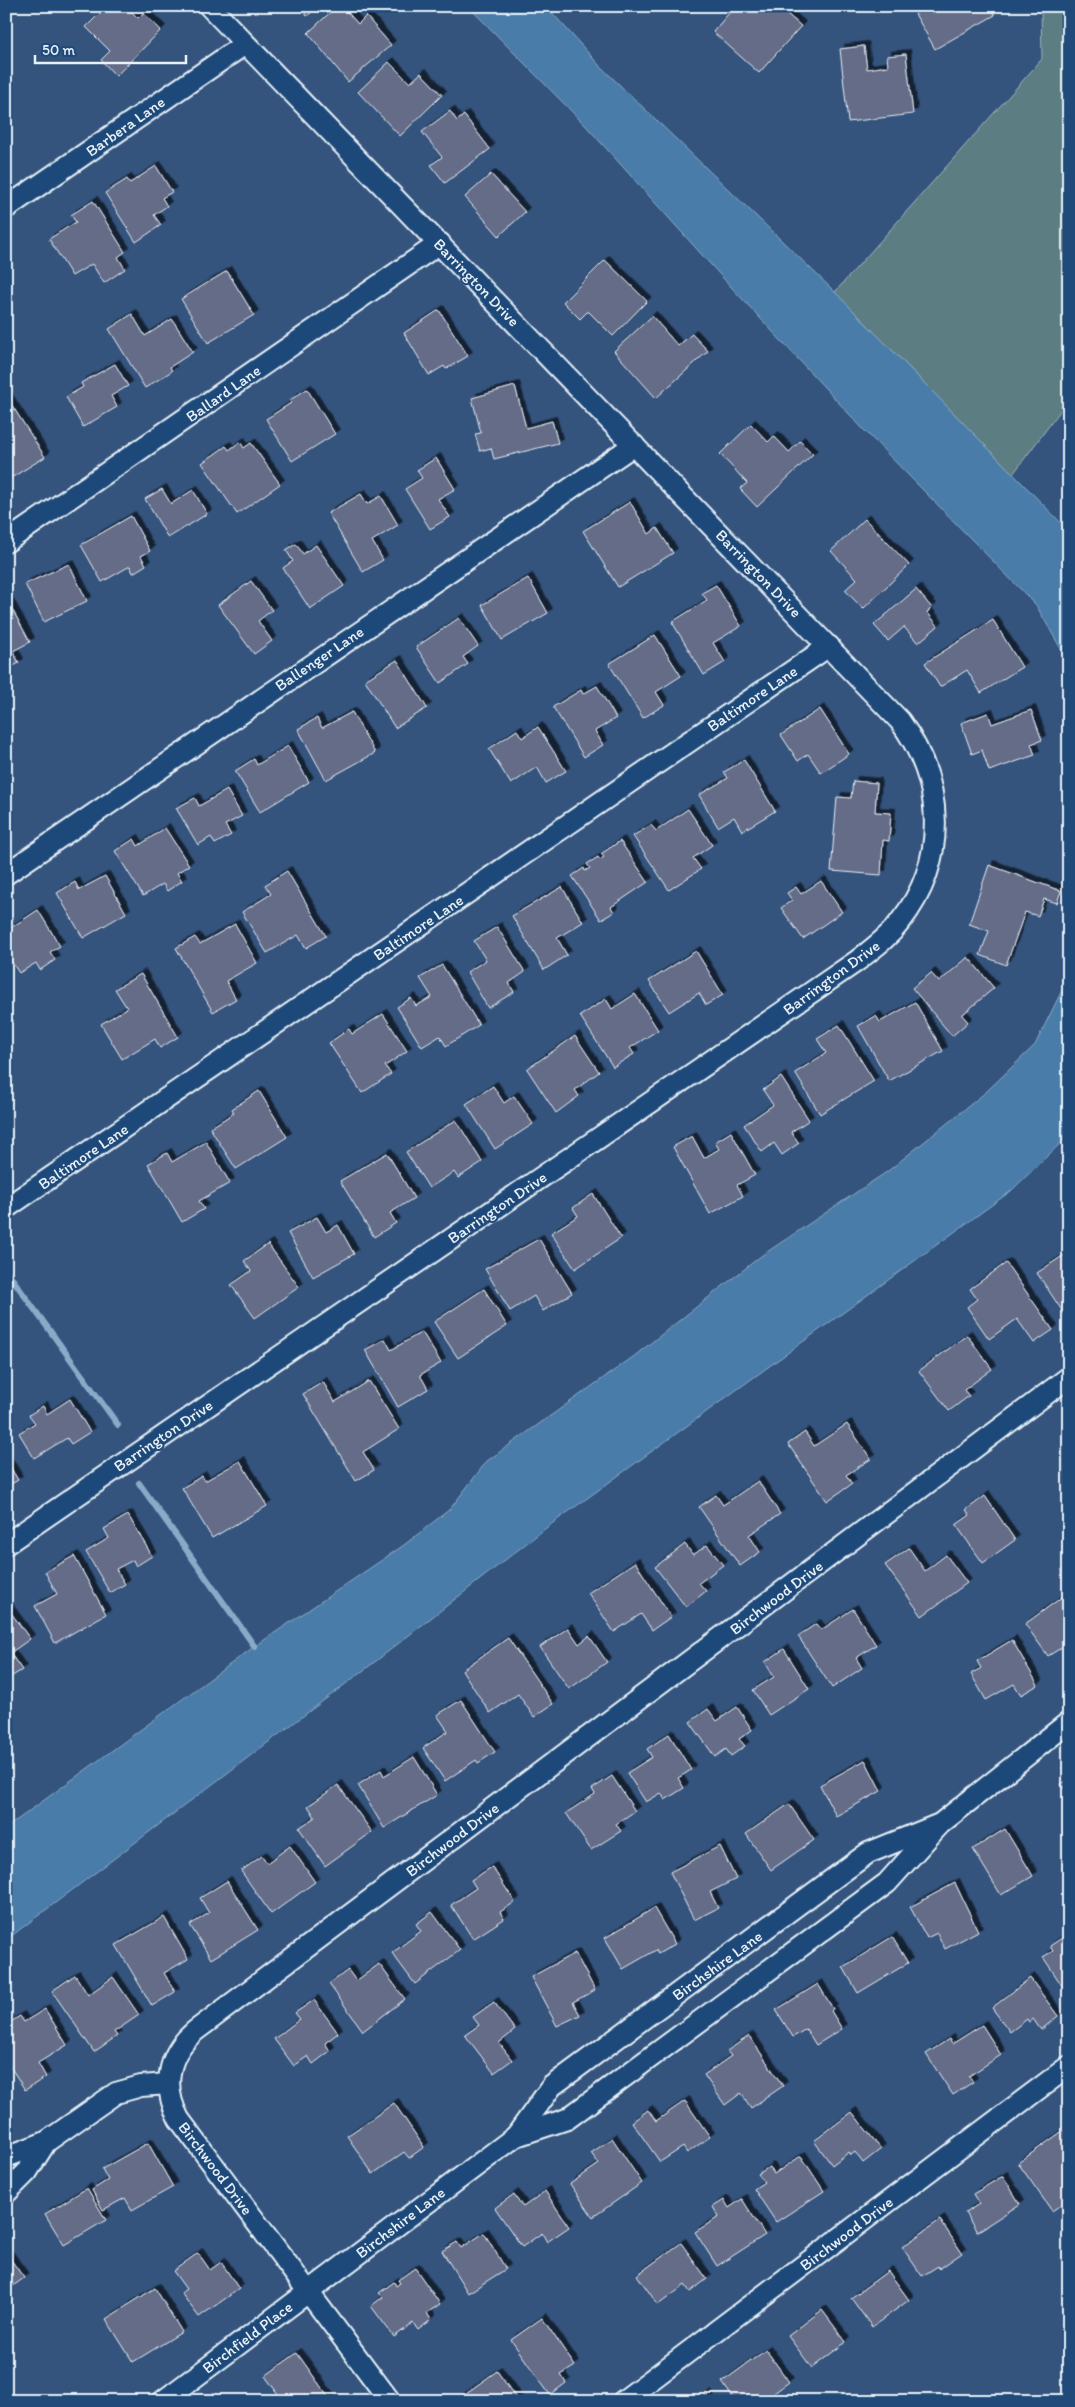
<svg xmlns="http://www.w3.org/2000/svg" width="1075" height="2407" viewBox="0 0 1075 2407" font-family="Itim,sans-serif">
  <defs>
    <filter id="shadow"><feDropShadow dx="4.5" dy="-4.5" stdDeviation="0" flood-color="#0009"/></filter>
  </defs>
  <rect width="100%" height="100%" fill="#34547e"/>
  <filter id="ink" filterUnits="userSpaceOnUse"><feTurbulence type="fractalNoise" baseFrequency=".02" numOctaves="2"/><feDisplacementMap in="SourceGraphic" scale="10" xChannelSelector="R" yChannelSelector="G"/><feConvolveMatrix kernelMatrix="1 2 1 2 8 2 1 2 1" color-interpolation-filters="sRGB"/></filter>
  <g filter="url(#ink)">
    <polygon fill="#5b7d82" stroke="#a2b7bd" points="1041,6 1069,6 1069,399 1013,474 835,292 1042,59"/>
    <g fill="#4a7ca8" stroke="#89abc8">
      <polygon points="468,6 546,6 599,65 835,292 1069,531 1069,663 1036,605 864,430 721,276 586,126"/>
      <polygon points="1069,976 1069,1135 1011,1191 546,1528 376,1661 6,1940 6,1828 251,1649 404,1545 450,1509 487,1461 633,1357 761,1256 888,1171 986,1092 1035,1045"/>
    </g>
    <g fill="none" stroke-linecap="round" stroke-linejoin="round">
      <g stroke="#89abc8" stroke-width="6">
        <polyline points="6,1270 118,1425"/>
        <polyline points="139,1483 255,1647"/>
      </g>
    </g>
    <g fill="#656c88" stroke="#e8f1f8" filter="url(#shadow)">
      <polygon points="107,6 126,6 138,18 143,13 161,30 116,76 101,60 110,51 86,27"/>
      <polygon points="300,6 319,6 307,16"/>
      <polygon points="337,6 342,6 358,24 366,16 391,45 348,82 308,33"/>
      <polygon points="735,6 778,6 801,26 759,73 713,32"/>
      <polygon points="926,6 990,6 995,15 935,49 915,14"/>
      <polygon points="864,46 867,69 888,66 887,56 906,54 913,114 848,122 840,49"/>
      <polygon points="389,62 410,83 421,73 442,95 400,136 358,92"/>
      <polygon points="450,111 457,121 464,115 490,149 445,183 431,165 442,157 422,132"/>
      <polygon points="156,166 172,192 162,198 167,206 154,215 161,225 136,242 105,193 127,179 130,183"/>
      <polygon points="491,174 525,212 499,236 465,197"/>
      <polygon points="93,201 125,252 118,257 125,269 104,283 92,264 72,276 49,239 76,222 71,215"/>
      <polygon points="605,260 647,301 613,336 588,311 580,319 563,302"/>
      <polygon points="227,271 254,315 208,343 181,299"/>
      <polygon points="439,310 468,356 446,369 444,366 429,375 404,333"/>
      <polygon points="132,314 145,336 172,319 193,352 170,367 172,371 145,388 109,329"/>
      <polygon points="652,316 678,346 692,334 708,351 656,398 614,351"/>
      <polygon points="115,364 128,386 111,396 117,407 83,427 66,397 83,387 81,383"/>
      <polygon points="515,386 526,428 552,421 558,443 494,459 491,448 480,451 475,434 481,433 472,398"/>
      <polygon points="307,389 335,434 292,461 266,419 291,403 290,400"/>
      <polygon points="6,396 45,457 6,481"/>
      <polygon points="751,424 768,442 774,436 789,452 800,441 813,454 757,507 740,489 747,483 720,454"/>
      <polygon points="240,442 244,448 251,443 280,484 237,514 202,463 226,446 229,450"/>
      <polygon points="436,458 455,489 438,499 450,517 430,529 405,489 422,478 417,470"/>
      <polygon points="162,489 171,504 193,490 207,514 168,538 145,499"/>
      <polygon points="361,494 367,504 381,496 398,525 372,541 383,560 363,572 328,513"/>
      <polygon points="630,502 649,534 657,528 673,553 618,587 583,531"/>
      <polygon points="131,516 150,551 141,556 146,565 133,573 130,566 102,582 81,545"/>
      <polygon points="865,519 909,565 863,609 845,590 857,579 831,551"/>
      <polygon points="296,544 303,554 316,545 344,586 310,609 283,568 293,561 286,550"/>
      <polygon points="69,564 87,601 44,622 25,584"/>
      <polygon points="528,578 548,613 502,640 482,605"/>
      <polygon points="251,581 272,610 258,621 272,641 254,654 218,605"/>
      <polygon points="716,585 741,626 713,643 725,662 704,675 672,622 707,600 702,593"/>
      <polygon points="916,589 932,608 927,612 938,626 918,643 904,627 888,641 874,625"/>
      <polygon points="6,598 30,642 13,651 19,663 6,670"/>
      <polygon points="459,618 478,646 463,657 468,664 440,683 416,647"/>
      <polygon points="993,620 1022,667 981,693 967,670 940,687 925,663"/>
      <polygon points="655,635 681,676 656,692 664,705 643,718 609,664"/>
      <polygon points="397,660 427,708 395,728 365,680"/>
      <polygon points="597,686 616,718 595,731 603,745 584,757 553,707 581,690 583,694"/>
      <polygon points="820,709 849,754 821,773 808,754 798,761 781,735"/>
      <polygon points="1031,710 1042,740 1031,744 1035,755 989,771 982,750 972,754 961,723 988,713 992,724"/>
      <polygon points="352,712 375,753 326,780 298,729 317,718 322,728"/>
      <polygon points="538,727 566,771 546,783 537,767 511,784 489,749 517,730 522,738"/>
      <polygon points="288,746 309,782 260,812 235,771 254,759 257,765"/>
      <polygon points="744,760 775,811 742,831 734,817 718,827 699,795 728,778 724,772"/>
      <polygon points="853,781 877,783 875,812 891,813 889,841 883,840 881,875 831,871 837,797 851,798"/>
      <polygon points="227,790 242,816 225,825 231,835 215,844 211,837 198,845 176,808 195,798 199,806"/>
      <polygon points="688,809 712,845 693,858 701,869 669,890 633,836 651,825 656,831"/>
      <polygon points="165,828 189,865 177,873 182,881 167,891 163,884 143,896 115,851 134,839 138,846"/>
      <polygon points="620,841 648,882 611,907 614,912 601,920 572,876 584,868 585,871 590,868 587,864 598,857 600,860 604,857 601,854"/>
      <polygon points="989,865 1061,891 1057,903 1044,899 1038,916 1025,912 1006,965 980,955 989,931 969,924"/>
      <polygon points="287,871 326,936 306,948 298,935 267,953 242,912 271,894 265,885"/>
      <polygon points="105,876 126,913 83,938 57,893 75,882 79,890"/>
      <polygon points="821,881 842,912 803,939 781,908 792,900 787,893 796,887 801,894"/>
      <polygon points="562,887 583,922 557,938 567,955 544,970 512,916"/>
      <polygon points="38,910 60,946 50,952 55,960 40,970 36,963 19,973 6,953 6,931"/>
      <polygon points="235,924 257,963 226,981 236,999 213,1012 176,948 195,937 200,944"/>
      <polygon points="497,927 525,972 509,983 514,992 488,1008 467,972 486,960 474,941"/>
      <polygon points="696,951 723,995 706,1005 699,993 669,1012 649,981"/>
      <polygon points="968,957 994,988 962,1015 968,1022 952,1036 912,988 931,973 939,982"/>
      <polygon points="442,965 479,1025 446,1046 440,1036 422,1047 397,1007 411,998 416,1006 432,997 420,978"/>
      <polygon points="141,974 178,1037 160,1048 155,1039 122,1059 101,1024 127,1008 115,989"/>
      <polygon points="635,994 658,1030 630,1048 634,1054 613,1067 580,1016 606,999 612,1009"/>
      <polygon points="915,1002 943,1051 889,1081 858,1026 876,1016 880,1022"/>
      <polygon points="383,1014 407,1051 385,1066 391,1074 362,1093 329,1043 349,1029 352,1034"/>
      <polygon points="839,1025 874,1081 820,1114 795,1073 826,1053 817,1039"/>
      <polygon points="575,1036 599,1072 575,1090 579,1096 556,1113 527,1069"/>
      <polygon points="781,1077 809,1120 791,1132 799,1143 782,1155 774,1143 762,1152 744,1125 773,1105 763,1090"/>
      <polygon points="493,1086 504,1103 514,1096 533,1124 495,1149 466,1104"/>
      <polygon points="259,1091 287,1137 236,1169 210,1128 234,1113 232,1109"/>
      <polygon points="456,1120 482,1162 458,1178 454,1172 429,1188 406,1152"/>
      <polygon points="731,1132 755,1175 737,1185 743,1196 710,1214 673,1147 692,1136 704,1158 719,1149 715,1142"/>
      <polygon points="206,1142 230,1183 199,1201 204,1209 182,1222 148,1164 167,1153 172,1162"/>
      <polygon points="387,1153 414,1198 390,1213 396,1223 374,1237 340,1181"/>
      <polygon points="593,1194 621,1238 575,1269 551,1233 578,1216 573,1208"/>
      <polygon points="317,1217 326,1232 338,1225 354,1254 313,1277 288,1233"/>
      <polygon points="539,1239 572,1293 543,1311 534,1296 510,1311 485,1269"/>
      <polygon points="268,1244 299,1287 255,1318 231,1285 251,1271 244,1261"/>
      <polygon points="1064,1255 1069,1262 1069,1316 1067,1318 1037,1273"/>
      <polygon points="1006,1263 1053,1330 1034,1343 1017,1319 989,1339 967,1307 977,1299 970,1289"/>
      <polygon points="484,1289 507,1326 458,1358 434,1322"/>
      <polygon points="422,1332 441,1363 420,1375 428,1389 398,1407 365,1350 385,1339 391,1350"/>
      <polygon points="967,1335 992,1369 964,1390 969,1396 949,1411 919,1371"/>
      <polygon points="369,1381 399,1429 363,1452 374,1470 356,1481 303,1394 323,1382 335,1402"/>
      <polygon points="70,1399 90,1432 71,1444 67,1438 34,1458 19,1433 35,1423 29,1415 43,1406 47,1414"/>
      <polygon points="847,1424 871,1459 846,1475 852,1484 827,1501 788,1444 805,1432 814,1446"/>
      <polygon points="6,1460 18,1480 6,1487"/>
      <polygon points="240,1461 267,1506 212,1538 182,1488 202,1476 205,1481"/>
      <polygon points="758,1481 780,1514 749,1535 760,1552 740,1566 699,1507 716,1495 723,1505"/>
      <polygon points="985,1496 1015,1540 983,1563 956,1525 970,1515 966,1510"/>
      <polygon points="128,1515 152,1556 136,1566 133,1560 116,1569 125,1584 110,1593 86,1552 109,1538 104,1529"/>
      <polygon points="685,1544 693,1555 707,1545 723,1565 699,1583 706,1591 686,1607 655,1567"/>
      <polygon points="909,1548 925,1571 946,1555 967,1583 922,1616 885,1565"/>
      <polygon points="74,1556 106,1614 55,1643 35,1606 57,1594 45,1572"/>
      <polygon points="635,1562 671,1617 652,1630 641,1614 614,1632 588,1593"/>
      <polygon points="1069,1592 1069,1643 1048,1656 1025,1624"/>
      <polygon points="6,1606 30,1639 10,1653 22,1670 6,1680"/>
      <polygon points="853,1609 876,1645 856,1658 862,1668 832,1688 798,1636 816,1624 821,1630"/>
      <polygon points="568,1628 579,1644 589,1636 607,1662 569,1689 540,1647"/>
      <polygon points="508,1638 553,1704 534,1717 518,1694 490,1713 462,1670"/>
      <polygon points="1012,1640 1038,1685 1021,1695 1014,1684 986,1700 971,1674 981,1668 977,1661"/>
      <polygon points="784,1649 809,1689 769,1715 753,1690 774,1677 765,1662"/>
      <polygon points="461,1700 495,1752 478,1763 476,1760 445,1781 423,1748 448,1731 437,1715"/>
      <polygon points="737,1707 752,1730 739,1739 745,1746 731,1756 726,1749 715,1757 690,1722 708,1709 717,1721"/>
      <polygon points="669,1734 691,1770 678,1778 684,1788 665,1800 661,1793 646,1802 627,1773 652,1757 647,1749"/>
      <polygon points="414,1757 437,1795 384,1828 358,1785 381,1770 384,1776"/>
      <polygon points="865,1760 881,1791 836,1816 820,1785"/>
      <polygon points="612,1776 635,1811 616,1824 621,1831 591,1850 566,1813 595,1794 592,1789"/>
      <polygon points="1069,1779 1069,1796 1061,1784"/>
      <polygon points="338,1785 372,1832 325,1866 299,1828 315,1817 308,1806"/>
      <polygon points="789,1804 814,1840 771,1870 746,1834"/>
      <polygon points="1005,1829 1033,1876 1001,1895 973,1849"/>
      <polygon points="290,1846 315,1882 271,1914 241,1871 262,1856 267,1863"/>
      <polygon points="720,1846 736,1879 710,1892 718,1908 694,1920 670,1872"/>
      <polygon points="492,1867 515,1902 500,1912 504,1919 473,1939 451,1905 476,1888 471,1880"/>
      <polygon points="227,1881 258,1930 211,1959 190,1925 209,1913 200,1898"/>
      <polygon points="955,1883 978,1931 945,1949 937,1933 927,1938 910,1907"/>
      <polygon points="654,1908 675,1944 658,1954 656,1950 623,1969 605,1938"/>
      <polygon points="432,1912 460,1950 415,1984 392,1953 421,1931 416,1924"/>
      <polygon points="164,1917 188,1959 164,1973 175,1992 152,2006 116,1945"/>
      <polygon points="1069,1933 1069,1996 1043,1957 1053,1951 1050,1946"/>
      <polygon points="892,1937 908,1963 858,1993 843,1967"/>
      <polygon points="575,1953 595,1990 573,2002 580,2015 557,2026 531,1977"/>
      <polygon points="379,1964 405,1999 363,2031 329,1984 348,1970 356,1981"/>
      <polygon points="75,1975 88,1995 113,1977 139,2015 114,2032 117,2036 94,2052 52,1991"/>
      <polygon points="1030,1978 1058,2016 1041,2030 1033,2019 1029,2022 1027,2019 1010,2032 992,2008"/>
      <polygon points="818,1984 833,2009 831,2011 842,2029 816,2045 806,2029 793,2037 776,2010"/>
      <polygon points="314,2000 338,2033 325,2043 330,2051 313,2064 308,2056 294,2066 274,2039 300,2019 295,2013"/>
      <polygon points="494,2002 515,2030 499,2043 512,2060 494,2073 465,2035 479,2025 473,2017"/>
      <polygon points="45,2009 67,2045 38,2063 46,2077 25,2090 6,2060 6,2037 8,2036 6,2025 20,2016 24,2022"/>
      <polygon points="982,2025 1001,2055 969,2076 973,2082 953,2095 926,2054 949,2039 952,2044"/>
      <polygon points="749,2036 783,2086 751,2108 741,2093 725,2105 704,2075 731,2056 727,2051"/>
      <polygon points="685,2101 710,2137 687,2153 683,2147 660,2162 632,2122 648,2110 656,2121"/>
      <polygon points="394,2103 424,2147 409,2158 404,2152 373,2174 347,2136"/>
      <polygon points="852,2112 881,2149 863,2163 855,2152 851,2155 849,2152 832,2165 814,2141"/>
      <polygon points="1064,2130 1069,2136 1069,2171 1064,2175 1069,2182 1069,2199 1052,2211 1018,2163"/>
      <polygon points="612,2138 642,2183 593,2217 570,2184 599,2164 591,2153"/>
      <polygon points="148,2143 173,2187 132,2210 125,2198 103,2210 92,2190 108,2180 102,2169"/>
      <polygon points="801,2156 824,2191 776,2222 754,2189 764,2182 758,2174 769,2167 774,2174"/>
      <polygon points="1003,2176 1020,2204 977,2232 965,2213 979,2204 973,2194"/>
      <polygon points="87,2188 106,2220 64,2245 45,2214"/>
      <polygon points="545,2191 569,2227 547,2242 542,2233 522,2247 495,2208 514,2194 523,2207"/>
      <polygon points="742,2199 765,2235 717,2266 695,2232 719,2217 713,2207 724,2200 729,2208"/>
      <polygon points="940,2220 962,2253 939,2269 938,2266 922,2276 902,2247"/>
      <polygon points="484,2233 506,2269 468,2293 442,2251 457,2242 461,2248"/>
      <polygon points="681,2243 707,2279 690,2292 685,2285 658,2305 637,2275"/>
      <polygon points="6,2253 24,2278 6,2291"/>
      <polygon points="198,2253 210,2270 221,2262 239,2289 199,2317 181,2293 186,2289 173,2271"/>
      <polygon points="415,2268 440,2304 427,2313 431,2320 418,2330 413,2323 394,2337 371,2306 383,2297 379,2293 394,2282 396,2286 400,2283 398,2280"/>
      <polygon points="888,2271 909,2300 872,2327 851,2298"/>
      <polygon points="155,2288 182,2332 133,2362 106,2319"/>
      <polygon points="822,2310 846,2342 812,2368 788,2336"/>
      <polygon points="542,2318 575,2366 561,2375 566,2383 550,2395 511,2340"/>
      <polygon points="766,2350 789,2382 770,2396 773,2401 735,2401 722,2382"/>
      <polygon points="297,2353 331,2401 283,2401 265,2376"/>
      <polygon points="497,2371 518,2401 455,2401"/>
      <polygon points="707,2395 710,2401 698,2401"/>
    </g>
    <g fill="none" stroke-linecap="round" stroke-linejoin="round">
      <defs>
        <g id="minor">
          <polyline points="6,208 245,44"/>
          <polyline points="6,542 440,243"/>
          <polyline points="6,874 634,445"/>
          <polyline points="6,1208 829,646"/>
          <path d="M6,1544l851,-583c15,-12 31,-23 43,-39 48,-61 45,-139 0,-201l-691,-715"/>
          <polyline points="940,1824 868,1853 552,2086 516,2136 567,2119 887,1883 940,1824 1069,1722"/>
          <polyline points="46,2142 116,2093 141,2086 168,2084"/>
          <polyline points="6,2157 46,2142 27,2172 6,2193"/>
          <polyline points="163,2401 516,2136"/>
          <path d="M390,2401l-211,-282c-17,-32 -12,-64 16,-88l874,-654"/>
          <polyline points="623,2401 1069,2066"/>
        </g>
      </defs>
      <use href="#minor" stroke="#e8f1f8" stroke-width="24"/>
      <use href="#minor" stroke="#1f4a7a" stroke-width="20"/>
    </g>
  </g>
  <g text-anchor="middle" stroke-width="4" stroke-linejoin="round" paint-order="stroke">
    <g font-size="16" fill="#e8f1f8" stroke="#1f4a7a">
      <text transform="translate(125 126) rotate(-35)" y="6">Barbera Lane</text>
      <text transform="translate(477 282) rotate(46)" y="6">Barrington Drive</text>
      <text transform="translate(223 393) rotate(-35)" y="6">Ballard Lane</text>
      <text transform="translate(759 573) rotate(46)" y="6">Barrington Drive</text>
      <text transform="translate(319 658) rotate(-34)" y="6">Ballenger Lane</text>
      <text transform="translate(752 698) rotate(-34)" y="6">Baltimore Lane</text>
      <text transform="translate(418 927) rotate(-34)" y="6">Baltimore Lane</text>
      <text transform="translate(831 977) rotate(-36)" y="6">Barrington Drive</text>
      <text transform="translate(83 1156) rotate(-34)" y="6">Baltimore Lane</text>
      <text transform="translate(497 1207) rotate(-34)" y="6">Barrington Drive</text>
      <text transform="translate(163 1435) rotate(-34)" y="6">Barrington Drive</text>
      <text transform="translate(776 1597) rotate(-37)" y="6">Birchwood Drive</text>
      <text transform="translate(452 1839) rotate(-37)" y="6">Birchwood Drive</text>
      <text transform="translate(717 1965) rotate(-36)" y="6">Birchshire Lane</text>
      <text transform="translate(216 2168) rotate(53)" y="6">Birchwood Drive</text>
      <text transform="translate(400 2222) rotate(-37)" y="6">Birchshire Lane</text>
      <text transform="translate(846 2233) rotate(-37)" y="6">Birchwood Drive</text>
      <text transform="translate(247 2337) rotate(-37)" y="6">Birchfield Place</text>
    </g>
  </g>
  <rect width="1075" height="2407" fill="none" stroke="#1f4a7a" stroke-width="25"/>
  <rect x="12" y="12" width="1050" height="2382" fill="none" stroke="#e8f1f8" stroke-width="2" filter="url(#ink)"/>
  <path d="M35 55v8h151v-8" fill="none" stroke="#e8f1f8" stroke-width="2.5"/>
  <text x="42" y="55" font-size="15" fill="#e8f1f8" stroke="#1f4a7a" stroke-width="4" paint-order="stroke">50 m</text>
</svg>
